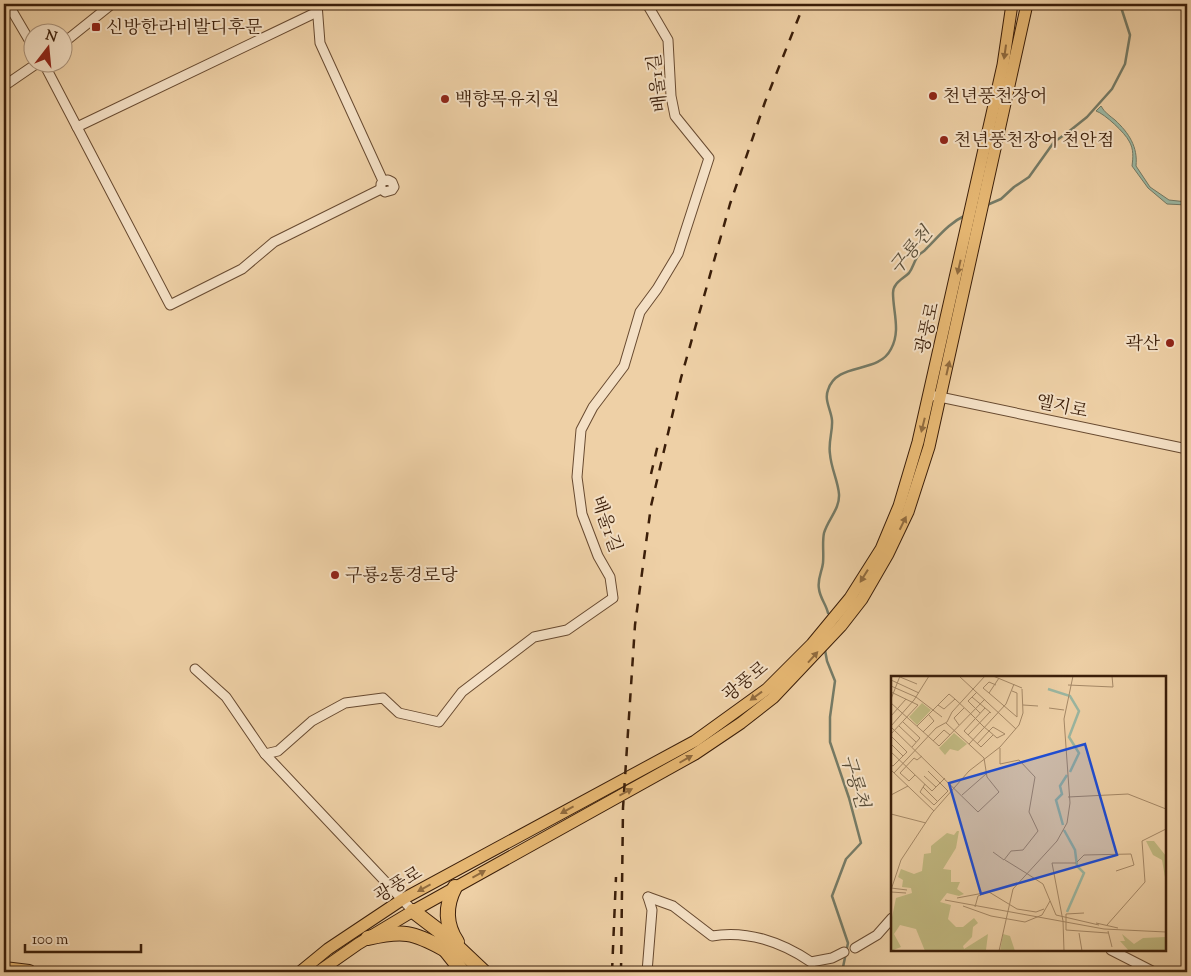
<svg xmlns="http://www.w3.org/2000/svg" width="1191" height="976" viewBox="0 0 1191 976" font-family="'Sorts Mill Goudy','Noto Serif KR',serif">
  <rect width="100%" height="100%" fill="#eed0a6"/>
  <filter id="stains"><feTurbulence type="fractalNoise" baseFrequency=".004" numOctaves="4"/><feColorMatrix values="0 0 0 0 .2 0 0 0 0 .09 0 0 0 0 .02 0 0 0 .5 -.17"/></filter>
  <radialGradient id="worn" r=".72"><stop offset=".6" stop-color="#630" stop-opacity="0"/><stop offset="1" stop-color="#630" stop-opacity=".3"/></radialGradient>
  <path fill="#9bb7a2" stroke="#757a65" d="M1101,106c3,6 9,10 14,14 14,13 23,27 21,46l14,21 19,13 18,2v3l-20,-1 -19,-16 -16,-22c1,-8 2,-17 -3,-25 -4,-8 -24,-27 -33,-30z"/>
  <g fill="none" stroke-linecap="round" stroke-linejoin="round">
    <g stroke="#757a65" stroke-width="2.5">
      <polyline points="987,205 1001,199 1014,187 1029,177 1054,142 1067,133 1087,117 1112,89 1125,64 1130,35 1120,4"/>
      <path d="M828,613c-2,-9 -8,-15 -9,-24 -2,-10 3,-17 4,-26 1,-10 -1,-20 1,-30 4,-14 16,-24 15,-39 -1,-13 -8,-26 -9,-40 -2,-12 3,-23 2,-34 -1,-10 -8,-20 -4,-30 9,-29 50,-15 63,-41 10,-18 2,-37 2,-56 0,-10 10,-14 16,-20 4,-5 5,-12 9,-17 2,-3 6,-4 8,-7 14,-14 23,-26 40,-34"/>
      <polyline points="825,650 827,661 835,681 830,717 830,742 849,798 861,843 846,859 832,896 848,943 842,972"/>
    </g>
    <defs>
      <g id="minor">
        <polyline points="8,4 32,45"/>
        <polyline points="317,4 320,43 383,181 381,184 381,189 385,192 392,190 394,187 392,182 388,180 383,181"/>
        <polyline points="62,44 112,4"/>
        <polyline points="43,62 170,305 242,269 274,242 381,189"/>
        <polyline points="4,86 39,62"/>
        <polyline points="77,127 317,12"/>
        <polyline points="935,396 1187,449"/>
        <polyline points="195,669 226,697 265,754 278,751 312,721 345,703 383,698 399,713 439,722 462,692 534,637 567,630 613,598 610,577 598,556 582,514 577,477 581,430 593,407 624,366 640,312 657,289 678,254 709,158 675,116 671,96 668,40 647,4"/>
        <polyline points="265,754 413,911"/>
        <path d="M648,897l25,9 39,30c35,-6 70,6 99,26l21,-4 12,-6"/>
        <polyline points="855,948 877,935 892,918"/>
        <polyline points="1111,950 1154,972"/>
        <polyline points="647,972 652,910 648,897"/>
      </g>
      <g id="major">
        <polyline points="300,972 328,949 403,899 695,741 767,689 812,644 850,598 881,549 899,506 918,442 1003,65 1012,4"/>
        <polyline points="318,972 358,944 413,911 695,754 741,723 773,698 841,626 862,599 888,554 908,512 929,447 1027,4"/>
      </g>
      <g id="highway">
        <path d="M455,887c-10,19 -10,37 2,55"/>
        <polyline points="413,911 447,937 484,972"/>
        <path d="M368,938c35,-8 45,-6 76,11"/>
        <polyline points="439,942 463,972"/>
        <polyline points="4,969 29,972"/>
      </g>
    </defs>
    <use href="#minor" stroke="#684a30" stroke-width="11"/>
    <use href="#major" stroke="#3b1e09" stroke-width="13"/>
    <use href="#highway" stroke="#3b1e09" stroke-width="16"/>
    <use href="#minor" stroke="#f4e0c5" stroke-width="9"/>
    <use href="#major" stroke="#e7b873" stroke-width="11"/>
    <use href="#highway" stroke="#e7b873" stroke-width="14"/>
    <g stroke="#3b1e09" stroke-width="2.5" stroke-dasharray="9 9" stroke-linecap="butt">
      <polyline points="651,474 659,440"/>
      <polyline points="612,972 616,877"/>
      <polyline points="621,972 623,808 635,625 651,506 681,378 730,204 765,102 804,4"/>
    </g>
  </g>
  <defs><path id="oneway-solid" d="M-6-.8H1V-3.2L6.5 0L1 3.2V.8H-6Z" transform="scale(1.25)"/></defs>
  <g fill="#916b3e">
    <use href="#oneway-solid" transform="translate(1005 52) rotate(98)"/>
    <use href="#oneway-solid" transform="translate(959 267) rotate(103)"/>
    <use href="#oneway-solid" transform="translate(948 368) rotate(-77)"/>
    <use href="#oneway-solid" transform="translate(923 425) rotate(104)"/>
    <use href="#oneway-solid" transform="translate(903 523) rotate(-64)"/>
    <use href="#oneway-solid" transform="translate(864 576) rotate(122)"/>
    <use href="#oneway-solid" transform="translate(813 657) rotate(-48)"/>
    <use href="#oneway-solid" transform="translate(756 696) rotate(144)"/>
    <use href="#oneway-solid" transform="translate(686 759) rotate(-30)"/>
    <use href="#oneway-solid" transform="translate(626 792) rotate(-28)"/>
    <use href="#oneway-solid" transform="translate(567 810) rotate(151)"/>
    <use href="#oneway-solid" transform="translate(479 874) rotate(-29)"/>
    <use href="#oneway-solid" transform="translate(424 888) rotate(151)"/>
  </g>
  <g fill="#8f2418" stroke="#f4e0c5" stroke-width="2">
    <rect x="91" y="22" width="10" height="10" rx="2.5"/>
    <circle cx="933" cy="96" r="5"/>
    <circle cx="445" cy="99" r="5"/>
    <circle cx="944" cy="140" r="5"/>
    <circle cx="1170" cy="343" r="5"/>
    <circle cx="335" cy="575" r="5"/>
  </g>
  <g text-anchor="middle" stroke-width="4" stroke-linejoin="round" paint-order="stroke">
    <g font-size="18" fill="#3b1e09" stroke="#f4e0c5" text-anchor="start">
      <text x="106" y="33">신방한라비발디후문</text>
      <text x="943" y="102">천년풍천장어</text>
      <text x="455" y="105">백향목유치원</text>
      <text x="954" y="146">천년풍천장어 천안점</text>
      <text x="1160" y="349" text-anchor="end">곽산</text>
      <text x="345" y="581">구룡2통경로당</text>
    </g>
    <g font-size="18" fill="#3b1e09" stroke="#f4e0c5">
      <text transform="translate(657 83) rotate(-97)" y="6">배울1길</text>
      <text transform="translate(927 328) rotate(-77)" y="6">광풍로</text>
      <text transform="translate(1062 406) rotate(12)" y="6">엘지로</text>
      <text transform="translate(607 524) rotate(71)" y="6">배울1길</text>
      <text transform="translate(745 681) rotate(-39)" y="6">광풍로</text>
      <text transform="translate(398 884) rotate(-31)" y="6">광풍로</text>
    </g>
    <g font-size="19" font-style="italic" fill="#584c37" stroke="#f4e0c5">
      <text transform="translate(910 250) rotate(-50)" y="7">구룡천</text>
      <text transform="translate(856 781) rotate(73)" y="7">구룡천</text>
    </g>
  </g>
  <g transform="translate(891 676)">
    <rect width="275" height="275" fill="#eed0a6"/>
    <path d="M31,27l9,7 -14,15 -8,-8zM63,57l13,11 -9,7 -8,-2 -5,6 -6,-7zM66,155h2l-3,17 -13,21 8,1v12h9l-3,7 7,5 -5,2 -12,-3 -7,9 11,3 -3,14 8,8h7l11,-9 4,5 -5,4 -1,10 -9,9 1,3 24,-15 -2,16 -61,1 -9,-22 -16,-4 -6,9 7,13 -10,4v-29l5,-24 16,-5 -1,-5 -9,-1 1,-7 -5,-3 3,-8 13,5 8,-3 2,-17 7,-1v-7l16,-13 7,2zM255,165h8l12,15v27l-4,-23 -9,-5zM112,258l7,2 5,15h-15zM231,258l12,10 9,-6 23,-1v14h-37l-9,-10h5z" fill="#c1b981"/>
    <path fill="none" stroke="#9bb7a2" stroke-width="2.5" d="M157,13l22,7 9,15 -10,26 10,16 -9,19M172,149l-7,-25 6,-6 -2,-8 7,-11M173,154l11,20 2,16 7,7 -17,39"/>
    <path fill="none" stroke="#a68967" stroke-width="1" d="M68,0l57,53M102,0l29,12M9,1l17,7M108,2l-10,15 28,24M0,4l28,13M177,9l45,2 -1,-11M0,10l25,11 26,20M121,15l5,2v24M0,16l27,13 -27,29M86,16l-9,9 12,12M98,17l-6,-5 6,-6 7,3M81,21l19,16M0,23l9,-23M0,27l48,43 46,-47M47,29l6,4 11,-10M132,29l15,1M94,32l-21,23 17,16 12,-12M158,32l15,2M0,40l15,-17M12,46l17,16 -8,9M55,47l38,35 3,19 12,15M68,49l-5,-7 10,-10M0,50l23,-26 15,-24M8,50l17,16M26,50l32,-32 6,5 16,15 13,13 5,4 8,7 8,-4 -12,-7 -4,4 -12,13M0,51l87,85 21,-20M32,56l11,-11 -5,-6M77,59l22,-23M0,60l16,16 -14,14 -2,-1M42,65l11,-11 6,5M0,68l12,12M78,68l37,-40 8,-20M0,76l41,39 13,-13M0,94l43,41M3,97l42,-45 11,-6 5,-10 33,-36M24,99l-6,6 -9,-8 14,-15 3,2 5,-4M33,100l12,11M34,108l-5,8 14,13 14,-14 -20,-20M32,111l15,15M0,119l17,-9M71,119l24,-21M177,121l60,-3 38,15M0,138l35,9M102,176l11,8 7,-9 12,-1 15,-19 -9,-19 6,-35 -16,-17 -19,4v-16M114,184l21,13M186,186l7,-7 47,-1 3,11 -18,6M135,197l17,11 13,31 43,10M0,212l16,2M0,214l10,-30 31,-47 37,-42 31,-24 19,-22 4,-12 -1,-24M0,216l15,1M66,222l32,-6 28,17 19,3 8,-3M54,224l159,29 62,3M72,230l28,10 34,6 17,-7 8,-14M84,231l3,-11 10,-4M193,237l-18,1v16l42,3M205,247l22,5M216,249l38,-43 -3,-41 24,-12M217,255l4,16M188,257l3,18M108,275l14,-62 44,-48 10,-18 3,-20 -6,-84 9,-43M173,275l-1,-30 -11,-58h24"/>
    <path fill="#1d4ed8" fill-opacity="0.15" stroke="#1d4ed8" stroke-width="2.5" d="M194,68l32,111 -136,39 -32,-111z"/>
    <rect width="275" height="275" fill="none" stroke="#3b1e09" stroke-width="2.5"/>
  </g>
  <rect width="1191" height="976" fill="none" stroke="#eed0a6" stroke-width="20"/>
  <rect x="5" y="5" width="1181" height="966" fill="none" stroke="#3b1e09" stroke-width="2.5"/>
  <rect x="10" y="10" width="1171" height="956" fill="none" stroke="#3b1e09"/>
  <g transform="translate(48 48) rotate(16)"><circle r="24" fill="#f4e0c5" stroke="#aa927a"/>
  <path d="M0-4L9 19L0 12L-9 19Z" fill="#8f2418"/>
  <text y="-8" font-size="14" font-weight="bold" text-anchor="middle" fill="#3b1e09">N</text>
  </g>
  <path d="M25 944v8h116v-8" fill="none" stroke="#3b1e09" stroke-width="2.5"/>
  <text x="32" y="944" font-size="15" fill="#3b1e09" stroke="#f4e0c5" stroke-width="4" paint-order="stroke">100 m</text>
  <rect width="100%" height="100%" filter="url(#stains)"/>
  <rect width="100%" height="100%" fill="url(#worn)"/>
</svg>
